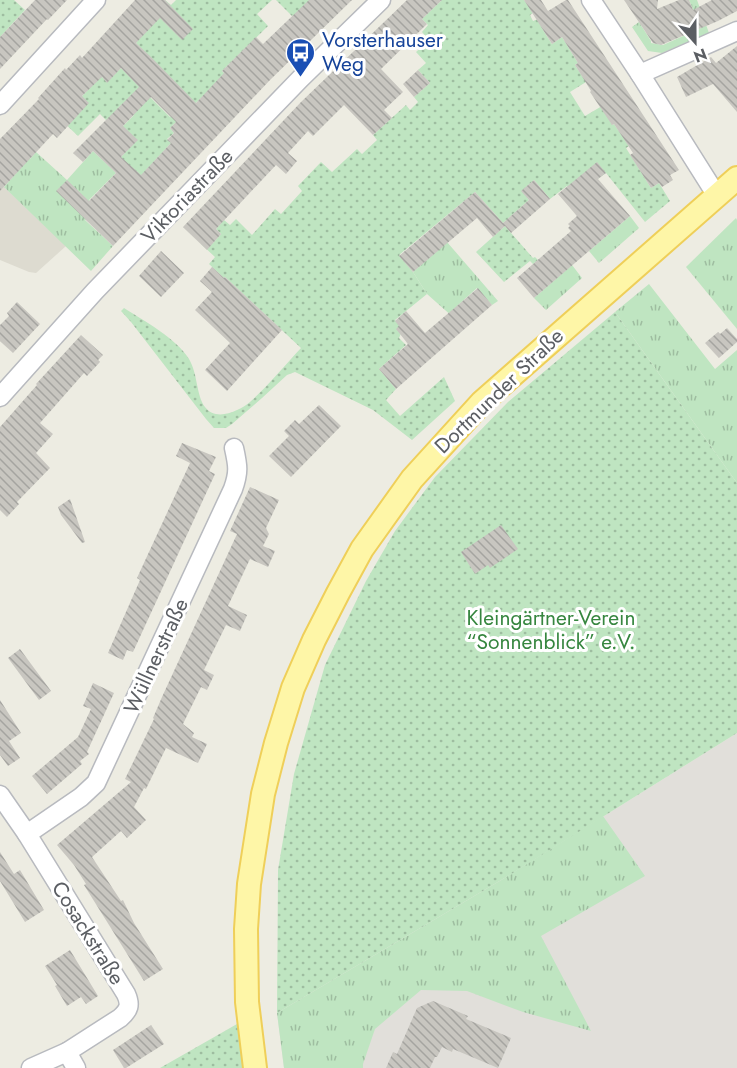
<svg xmlns="http://www.w3.org/2000/svg" width="737" height="1068" viewBox="0 0 737 1068" font-family="Jost,sans-serif">
  <defs>
    <pattern id="grass-tufts" width="24" height="20" patternUnits="userSpaceOnUse" patternTransform="scale(1.5)"><rect width="24" height="20" fill="#bfe5c1"/><path d="M3 7l-1-3M5 7V3M7 7l1-3M15 17l-1-3M17 17v-4M19 17l1-3" fill="none" stroke="#9ebda0"/></pattern>
    <pattern id="park-dots" width="8" height="8" patternUnits="userSpaceOnUse" patternTransform="scale(1.5)"><rect width="8" height="8" fill="#bfe5c1"/><path d="M2 2h.1M6 6h.1" fill="none" stroke="#9ebda0" stroke-width="1.8" stroke-linecap="round"/></pattern>
    <pattern id="building-back-hatch" width="6" height="6" patternUnits="userSpaceOnUse" patternTransform="scale(1.5)"><rect width="6" height="6" fill="#c8c6c0"/><path d="M-1 5l2 2M0 0l6 6M5-1l2 2" fill="none" stroke="#a5a4a0"/></pattern>
  </defs>
  <rect width="100%" height="100%" fill="#edece2"/>
  <polygon fill="#e1dfda" points="737,733 737,1068 284,1068 277,1013 503,879"/>
  <polygon fill="#dddbd0" points="0,183 66,246 36,273 29,272 0,260"/>
  <g fill="url(#grass-tufts)">
    <polygon points="689,0 697,0 709,33 662,53 648,51 632,27 639,22 651,41 651,43 663,45 701,28"/>
    <polygon points="93,151 116,173 89,200 96,208 85,220 113,246 91,271 4,187 19,170 28,157 30,159 36,152 67,180"/>
    <polygon points="630,216 639,228 599,263 589,251"/>
    <polygon points="736,218 737,220 737,329 686,267"/>
    <polygon points="447,242 498,301 492,305 477,288 457,306 454,318 427,294 413,272"/>
    <polygon points="572,265 582,278 546,310 534,298"/>
    <polygon points="649,284 715,369 737,350 737,483 615,312"/>
    <polygon points="603,816 645,876 541,936 591,1031 523,1012 467,991 421,990 375,1029 363,1064 363,1068 284,1068 277,1013 503,879"/>
  </g>
  <g fill="url(#park-dots)" fill-rule="evenodd">
    <polygon points="0,0 14,0 25,10 0,37"/>
    <path d="M165,0l6,5 5,-5h96l-15,14 11,12 -46,45 6,6 -25,19 -33,32 4,5 -7,6 4,4 -25,27 -4,9 -21,-22 16,-17 -28,-17 -9,-9 -22,22 -18,-17 27,-28 11,-18 9,9 14,-14 49,49 20,-19 -54,-55zM122,104l12,11 -11,11 -11,-11z"/>
    <polygon points="276,0 320,0 292,16"/>
    <path d="M442,0h82l9,13 -3,2 3,6 5,-2 5,11 9,14 10,-7 16,26 -3,2 11,17 -16,10 15,24 17,-10 10,19 2,-1 15,22 -3,2 25,40 8,-5 11,18 -25,21 -39,-49 -31,22 -8,-9 -17,13 -16,-19 -12,11 7,9 -26,23 -28,-31 -76,63 14,17 14,22 -32,26c4,5 8,12 4,18l7,7 -27,24 17,20 -10,11 14,16 44,-39 11,24 -43,39 -39,-30 -78,-38 -8,3 -25,23 -30,26 -6,4h-12l-8,-9 -75,-97 -10,-11 3,-3c20,13 52,30 65,51 9,15 7,36 16,48 11,15 34,4 45,-5 17,-15 35,-37 51,-54l-76,-71 -1,1 -15,-14 6,-7 -14,-13 12,-1 8,-9 -5,-5 8,-9 6,5 6,-6 16,16 23,-26 6,5 21,-23 -4,-5 23,-24 11,10 25,-23 5,5 15,-14 -4,-5 33,-30 4,5 8,-8 -4,-5 16,-14 -12,-13 8,-7 -10,-11 13,-12 -7,-8 6,-7 -6,-6z"/>
    <polygon points="505,226 533,258 535,257 538,260 533,264 530,261 504,282 476,252"/>
    <polygon points="615,312 737,483 737,733 503,879 277,1013 278,870 294,774 325,665 366,581 395,531 435,477 508,402"/>
    <polygon points="237,1024 247,1068 160,1068"/>
  </g>
  <g fill="url(#building-back-hatch)" fill-rule="evenodd">
    <polygon points="35,0 67,0 48,20 47,19 0,69 0,37"/>
    <path d="M135,0h30l28,29 -11,11 -22,-22 -24,25 15,14 45,46 28,-30 -2,-2 34,-34 7,7 46,-44h43l-82,80 -157,166 -57,-55 11,-11 22,21 27,-28 -23,-22 -10,11 -10,-9 66,-66 -18,-19 -14,15 -5,-6 -20,19 7,7 -32,35 -4,-4 -53,57v-52l39,-40 -1,-1 27,-30 1,2 14,-15 2,3zM151,97l25,25 -6,6 4,5 -7,7 4,3 -30,32 -20,-18 17,-17 -15,-14z"/>
    <polygon points="407,0 442,0 422,19 427,24 381,69 403,92 384,110 392,118 373,135 344,105 313,136 308,131 288,153 297,161 286,174 276,165 216,229 221,234 207,250 183,227 301,102"/>
    <polygon points="524,0 541,0 548,11 566,0 568,0 679,170 670,175 673,180 662,187 659,183 651,188 630,155 633,153 614,124 612,125 590,92 591,91 575,65 578,63 562,37 552,44"/>
    <polygon points="624,0 658,0 657,9 679,0 689,0 693,10 712,0 737,0 737,11 718,21 661,45 653,43"/>
    <polygon points="737,46 737,112 713,84 686,97 677,77 711,57 716,63"/>
    <polygon points="418,70 430,83 414,97 403,84"/>
    <polygon points="597,162 606,173 598,179 630,216 534,298 517,278 571,231 568,228 570,226 568,224 577,216 558,194"/>
    <polygon points="534,180 550,199 511,233 505,226 493,237 477,218 413,272 399,256 475,192 503,223 529,200 521,191"/>
    <polygon points="161,251 184,273 161,297 139,276"/>
    <polygon points="212,267 224,278 225,277 282,330 227,391 205,370 230,343 195,310 212,292 200,281"/>
    <polygon points="478,288 492,305 396,389 379,369 408,344 396,329 399,326 395,321 406,311 425,333"/>
    <polygon points="17,302 40,324 13,353 0,341 0,325 9,316 7,313"/>
    <polygon points="727,328 737,339 737,342 719,358 705,343 718,332 720,334"/>
    <polygon points="81,335 103,355 98,360 100,362 87,376 84,373 40,423 53,434 36,453 50,468 17,502 19,504 7,517 0,510 0,427 37,385 36,384"/>
    <polygon points="319,405 341,426 291,477 269,456 289,436 284,431 295,420 299,424"/>
    <polygon points="182,443 216,457 209,471 215,474 133,652 127,650 123,660 108,653 140,580 137,578 190,463 176,456"/>
    <polygon points="250,487 279,500 266,528 269,534 263,546 275,551 268,567 250,559 228,606 247,615 240,631 226,625 204,670 214,675 207,690 201,687 183,724 194,733 192,737 207,744 198,763 166,748 146,789 144,788 134,807 146,820 127,838 121,831 92,857 121,901 123,900 134,923 163,969 144,981 84,885 86,884 74,865 57,845 131,782 125,779 154,719 153,718 162,697 237,534 230,531"/>
    <polygon points="70,499 85,542 82,543 61,515 58,507"/>
    <polygon points="501,525 518,549 490,568 488,565 475,574 461,552"/>
    <polygon points="20,649 51,691 39,700 8,658"/>
    <polygon points="93,683 114,693 87,752 89,754 80,761 82,764 47,794 32,776 78,737 91,709 83,706"/>
    <polygon points="0,700 21,733 9,741 20,758 8,766 0,755"/>
    <polygon points="0,852 14,874 20,870 44,910 25,922 0,881"/>
    <polygon points="70,950 98,996 86,1004 81,997 67,1006 55,986 57,985 45,966"/>
    <polygon points="433,1001 468,1016 466,1019 511,1038 498,1068 453,1049 452,1052 442,1047 437,1057 435,1057 430,1068 386,1068 393,1052 397,1054 417,1008"/>
    <polygon points="151,1025 164,1044 126,1068 124,1068 113,1050"/>
  </g>
  <g fill="none" stroke-linecap="round" stroke-linejoin="round">
    <defs>
      <g id="minor">
        <polyline points="591,0 640,74 717,196"/>
        <polyline points="640,74 737,31"/>
        <polyline points="0,105 96,0"/>
        <polyline points="0,397 95,291 301,78 381,0"/>
        <path d="M0,795l27,39 99,160c5,11 3,16 -6,24l-53,34 -36,16"/>
        <path d="M27,834l54,-37 15,-14 137,-294c6,-17 5,-23 1,-41"/>
        <polyline points="67,1052 76,1068"/>
      </g>
      <polyline id="major" points="255,1068 247,1002 246,929 249,884 263,794 276,743 293,688 314,640 338,593 362,549 412,479 482,402 737,178"/>
    </defs>
    <use href="#minor" stroke="#b8babf" stroke-width="21"/>
    <use href="#major" stroke="#efcf59" stroke-width="26"/>
    <use href="#minor" stroke="#fff" stroke-width="18"/>
    <use href="#major" stroke="#fef6a7" stroke-width="22"/>
  </g>
  <defs>
    <symbol id="bus-pin" viewBox="-11 -11 22 30"><path d="M0 17L-7.5 6A9.5 9.5 0 1 1 7.5 6Z" fill="#1a4fb4" stroke="#fff"/><path d="M-5-6H5V4H4V6H2V4H-2V6H-4V4H-5ZM-3.5-4V0h7V-4ZM-3.5 1.2v1.5H-2V1.2ZM2 1.2v1.5H3.5V1.2Z" fill="#fff"/></symbol>
  </defs>
  <g fill-rule="evenodd">
    <use href="#bus-pin" x="284" y="36" width="33" height="45"/>
  </g>
  <g text-anchor="middle" stroke-width="6" stroke-linejoin="round" paint-order="stroke">
    <g font-size="21" fill="#164399" stroke="#fff" text-anchor="start">
      <text x="322" y="47">Vorsterhauser<tspan x="322" dy="24">Weg</tspan></text>
    </g>
    <g font-size="21" fill="#5b5e63" stroke="#fff">
      <text transform="translate(187 196) rotate(-46)" y="7">Viktoriastraße</text>
      <text transform="translate(499 391) rotate(-44)" y="7">Dortmunder Straße</text>
      <text transform="translate(156 656) rotate(-65)" y="7">Wüllnerstraße</text>
      <text transform="translate(88 933) rotate(58)" y="7">Cosackstraße</text>
    </g>
    <g font-size="21" fill="#36863f" stroke="#fff">
      <text x="551" y="625">Kleingärtner-Verein<tspan x="551" dy="24">“Sonnenblick” e.V.</tspan></text>
    </g>
  </g>
  <g transform="translate(695 42) rotate(159)" stroke="#ffffff" stroke-width="4.5" paint-order="stroke">
  <path d="M0-4.5L10 22L0 15L-10 22Z" fill="#5b5e63"/>
  <text y="-9" font-size="16" font-weight="bold" text-anchor="middle" fill="#5b5e63">N</text>
  </g>
</svg>
